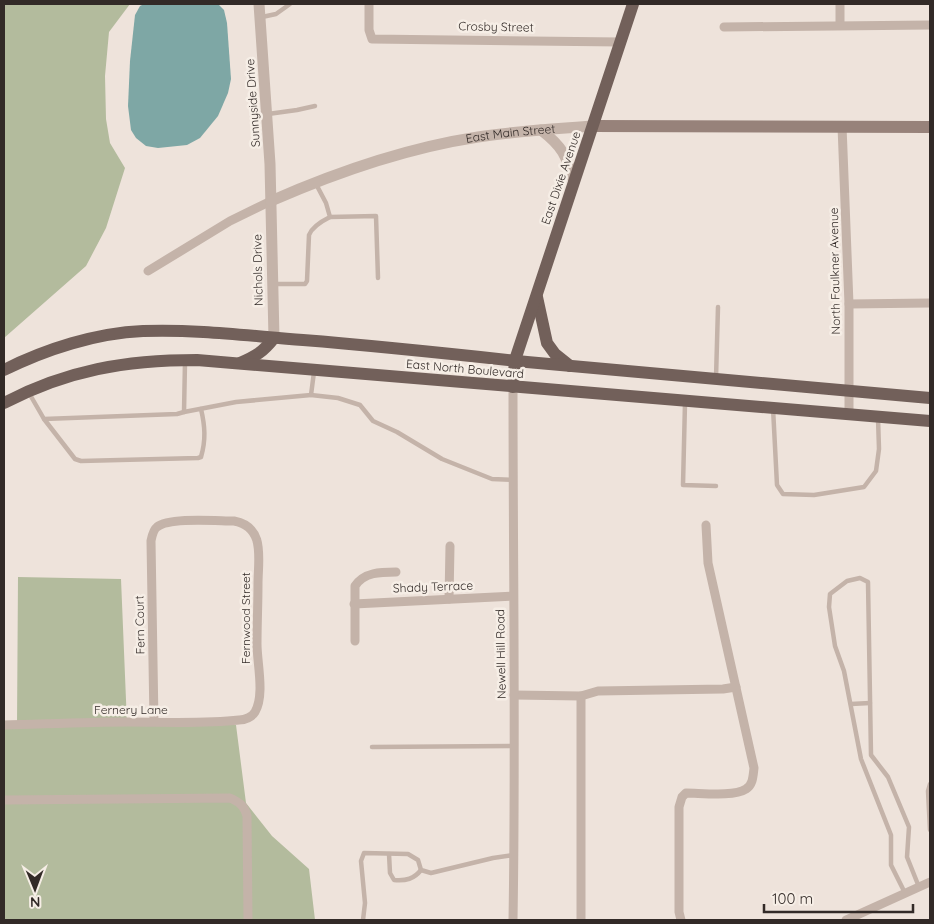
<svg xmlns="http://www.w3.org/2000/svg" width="934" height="924" viewBox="0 0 934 924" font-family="Quicksand,sans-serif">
  <rect width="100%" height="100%" fill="#eee3db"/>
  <g fill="#b3bb9d">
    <polygon points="4,4 130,4 109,32 105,76 106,119 110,143 125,168 106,228 86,266 4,338"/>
    <polygon points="18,577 121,579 127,724 236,725 246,803 272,836 309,869 315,920 4,920 4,725 17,724"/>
  </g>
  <polygon fill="#7ea7a5" points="144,4 218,4 224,10 227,23 231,79 228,93 218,116 200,138 187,145 158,148 146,146 136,138 131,130 128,106 130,61 135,15 140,6"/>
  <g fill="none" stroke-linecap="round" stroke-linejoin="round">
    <g stroke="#c4b3a9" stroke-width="4.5">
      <polyline points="262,17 276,14 290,4"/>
      <polyline points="268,114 297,110 315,106"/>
      <polyline points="330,217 376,216 378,278"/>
      <path d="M274,284h31l2,-3 2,-46c3,-8 13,-14 21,-18l-4,-14 -10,-19"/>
      <polyline points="185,362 184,412 236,402 311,395 314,372"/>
      <polyline points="716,378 718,307"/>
      <polyline points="29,393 44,419 177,414 184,412"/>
      <polyline points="311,395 338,398 360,405 373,421 397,432 442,459 492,479 513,480"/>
      <polyline points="685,403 683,485 716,486"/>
      <polyline points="773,408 777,485 783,494 814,495 864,487 876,471 879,449 878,418"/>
      <path d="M44,419l31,40 6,2 117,-3 3,-1c5,-17 4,-31 0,-48"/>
      <polyline points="851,704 870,703"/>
      <polyline points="372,747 514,746"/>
      <polyline points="930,784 928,791 930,830"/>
      <path d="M389,854l1,19 4,7c12,1 20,-1 27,-10"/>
      <polyline points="905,893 891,865 891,835 861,759 844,671 835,646 829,607 830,594 847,581 860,578 868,582 871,755 888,777 909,827 907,857 919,887"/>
      <polyline points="363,920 365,903 361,861 364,853 408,854 418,860 421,870 431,873 493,858 514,855"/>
    </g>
    <g stroke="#c4b3a9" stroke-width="9">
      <polyline points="369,4 369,30 372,39 621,42"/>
      <polyline points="840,4 840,25"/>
      <polyline points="724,27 930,25"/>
      <polyline points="842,126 849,304 849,415"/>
      <polyline points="148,271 230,221 271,201"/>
      <polyline points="849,304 930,303"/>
      <polyline points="449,599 450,546"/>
      <polyline points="354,604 513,596"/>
      <path d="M355,641v-55c9,-14 26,-14 41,-14"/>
      <polyline points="514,695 581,696 598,691 723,689 736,687"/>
      <path d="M4,725c41,-1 83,-3 125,-3 35,0 76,2 110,-2 6,0 13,-3 16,-8 10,-17 2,-49 2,-68 0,-20 1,-40 1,-60 0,-25 8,-57 -24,-63 -17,0 -65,-4 -77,6 -4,3 -5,9 -6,14l3,181"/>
      <path d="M4,800l226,-2c9,4 14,7 17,18l1,104"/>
      <path d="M513,920c3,-177 0,-355 0,-533"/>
      <polyline points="581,920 581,696"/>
      <path d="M681,920l-2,-8v-105l3,-10 4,-4c15,0 48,4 60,-4 7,-4 7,-13 8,-21l-46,-205 -2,-38"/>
      <polyline points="846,920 930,882"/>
    </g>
    <g stroke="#c4b3a9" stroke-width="11">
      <polyline points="259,4 270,164 274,338"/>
      <path d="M541,130c22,17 25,25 33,52"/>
      <path id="s1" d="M271,201c66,-29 135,-53 207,-64 38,-6 77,-8 115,-11"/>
    </g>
    <polyline stroke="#97827a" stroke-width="12" points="593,126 930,127"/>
    <g stroke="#72605a" stroke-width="12">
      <polyline points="537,297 547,343 555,354 570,366"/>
      <path d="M240,363c16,-7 23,-11 34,-25"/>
      <path d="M4,370c42,-21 92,-37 139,-39 54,-2 107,5 160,9 75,6 150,14 224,22 135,13 269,24 403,36"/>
      <polyline points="513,387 515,360 633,4"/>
      <path d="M4,403c63,-33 122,-43 193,-43l733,61"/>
    </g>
  </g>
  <g text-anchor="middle" stroke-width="5" stroke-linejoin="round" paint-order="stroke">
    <g font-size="12" fill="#322a27" stroke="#f6eee6">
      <text transform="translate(496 27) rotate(1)" y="4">Crosby Street</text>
      <text transform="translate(253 103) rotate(-94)" y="4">Sunnyside Drive</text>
      <text dy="4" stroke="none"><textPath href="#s1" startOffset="250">East Main Street</textPath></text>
      <text transform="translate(561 178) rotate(-71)" y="4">East Dixie Avenue</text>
      <text transform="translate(258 270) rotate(-91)" y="4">Nichols Drive</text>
      <text transform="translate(835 271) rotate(-91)" y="4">North Faulkner Avenue</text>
      <text transform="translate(465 369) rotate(5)" y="4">East North Boulevard</text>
      <text transform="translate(433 587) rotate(-2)" y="4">Shady Terrace</text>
      <text transform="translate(246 618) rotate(-90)" y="4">Fernwood Street</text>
      <text transform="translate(140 625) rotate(-91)" y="4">Fern Court</text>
      <text transform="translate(501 654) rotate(-91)" y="4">Newell Hill Road</text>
      <text x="131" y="714">Fernery Lane</text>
    </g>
  </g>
  <rect width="934" height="924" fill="none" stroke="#322a27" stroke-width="10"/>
  <g transform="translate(35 889) rotate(179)" stroke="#f6eee6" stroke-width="4" paint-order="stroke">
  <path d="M0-4L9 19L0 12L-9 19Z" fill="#322a27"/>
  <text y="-8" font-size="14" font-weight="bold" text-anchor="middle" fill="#322a27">N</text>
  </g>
  <path d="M764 904v8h149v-8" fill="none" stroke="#322a27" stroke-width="2.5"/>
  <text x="772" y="904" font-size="15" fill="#322a27" stroke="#f6eee6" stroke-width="4" paint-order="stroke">100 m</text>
</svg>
